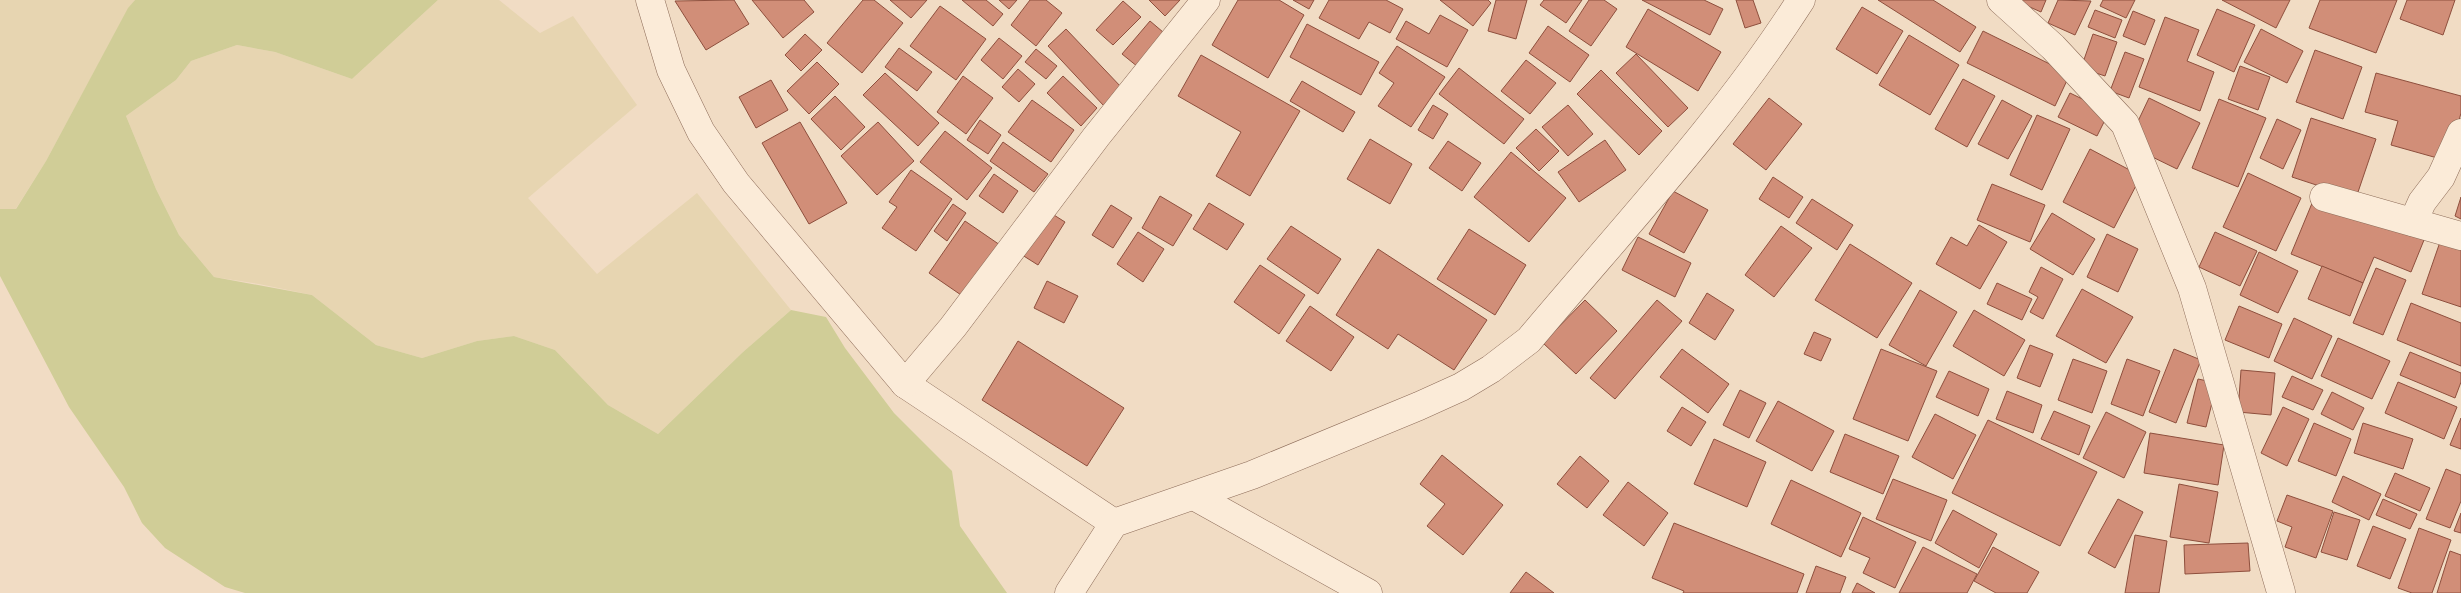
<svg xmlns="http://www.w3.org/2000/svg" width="2461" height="593" viewBox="0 0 2461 593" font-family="'PT Serif',serif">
  <rect width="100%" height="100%" fill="#f1dcc4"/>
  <g fill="#e7d5b1">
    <polygon points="0,0 135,0 128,9 46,161 15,210 0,209"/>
    <polygon points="438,0 499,0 540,33 573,16 637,105 528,198 597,274 697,193 791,310 743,352 658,434 608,405 555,350 514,336 477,341 422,358 376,345 312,295 259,284 214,277 179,235 156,189 126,116 176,80 191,61 237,45 275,52 352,79"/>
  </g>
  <polygon fill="#d0cd97" points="135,0 438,0 352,79 275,52 237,45 191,61 176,80 126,116 156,189 179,235 214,277 312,295 376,345 422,358 477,341 514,336 555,350 608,405 658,434 743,352 791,310 826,317 845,348 894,413 952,471 960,526 1007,593 245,593 225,587 165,548 142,523 124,487 69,407 0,276 0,209 16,209 46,161 128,8"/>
  <g fill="#d18e78" stroke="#8e4f3d">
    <polygon points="734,0 749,24 706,50 675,1"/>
    <polygon points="752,0 804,0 814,12 783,38"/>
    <polygon points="863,0 874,0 903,23 862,73 827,43"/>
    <polygon points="890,0 927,0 911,18"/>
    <polygon points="962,0 986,0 1003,14 993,26"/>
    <polygon points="999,0 1017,0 1009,9"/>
    <polygon points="1030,0 1046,0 1062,13 1036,46 1011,25"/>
    <polygon points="1149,0 1180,0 1165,16"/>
    <polygon points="1238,0 1279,0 1304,15 1268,78 1212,45"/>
    <polygon points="1293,0 1314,0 1309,9"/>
    <polygon points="1329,0 1386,0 1403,9 1390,33 1369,22 1359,39 1319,18"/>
    <polygon points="1440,0 1488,0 1491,3 1473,26"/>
    <polygon points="1496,0 1527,0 1516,39 1488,31"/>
    <polygon points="1544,0 1582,0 1566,23 1540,5"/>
    <polygon points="1589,0 1604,0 1617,9 1591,46 1569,31"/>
    <polygon points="1642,0 1704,0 1723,9 1710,35"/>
    <polygon points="1736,0 1753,0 1761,23 1745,28"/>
    <polygon points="1878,0 1933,0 1976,27 1960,52"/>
    <polygon points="2014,0 2046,0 2041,12"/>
    <polygon points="2058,0 2091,1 2075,35 2048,23"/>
    <polygon points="2103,0 2135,0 2126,18 2100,6"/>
    <polygon points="2222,0 2290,0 2276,28"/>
    <polygon points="2320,0 2397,0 2376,53 2309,28"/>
    <polygon points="2407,0 2455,0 2443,35 2400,19"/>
    <polygon points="1123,1 1141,17 1113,45 1096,30"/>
    <polygon points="940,6 986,39 956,80 910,46"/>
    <polygon points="1862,7 1903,31 1877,74 1836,49"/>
    <polygon points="1648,9 1721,52 1698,91 1626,47"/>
    <polygon points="2217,9 2255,25 2234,72 2197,55"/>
    <polygon points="2095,10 2122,20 2115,38 2088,27"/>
    <polygon points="2133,11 2155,20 2145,45 2123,36"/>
    <polygon points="1440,15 1468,30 1447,67 1396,39 1406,21 1429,34"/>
    <polygon points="2165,17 2199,30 2187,61 2214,72 2200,111 2139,87"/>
    <polygon points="1150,21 1170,38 1143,71 1122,54"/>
    <polygon points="1307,24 1379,62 1361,95 1290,57"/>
    <polygon points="1548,26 1589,55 1570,82 1529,53"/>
    <polygon points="1066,29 1122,88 1104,106 1048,46"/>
    <polygon points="2261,29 2303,51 2287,83 2244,62"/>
    <polygon points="1983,31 2070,74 2055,106 1967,63"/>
    <polygon points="805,34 822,50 801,71 785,55"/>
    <polygon points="2093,34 2117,42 2105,76 2081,68"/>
    <polygon points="1909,35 1959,65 1930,115 1879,85"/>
    <polygon points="999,38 1022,56 1003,79 981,60"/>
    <polygon points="1397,46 1445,77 1411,127 1378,106 1394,83 1379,73"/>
    <polygon points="899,48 932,72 917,91 885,67"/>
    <polygon points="1036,49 1057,66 1046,79 1025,62"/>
    <polygon points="2315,50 2362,67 2343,119 2296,102"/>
    <polygon points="2125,52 2144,59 2129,98 2110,91"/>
    <polygon points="1636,54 1688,108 1668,127 1616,73"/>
    <polygon points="1201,55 1300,111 1250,196 1216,176 1241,132 1178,96"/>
    <polygon points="1526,60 1556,83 1530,114 1501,91"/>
    <polygon points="817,62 839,84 809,114 787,91"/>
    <polygon points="2240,66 2270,77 2258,110 2228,99"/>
    <polygon points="1459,68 1524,119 1504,144 1439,94"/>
    <polygon points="1018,69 1035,84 1019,102 1002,87"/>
    <polygon points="1601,70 1662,131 1639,155 1577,94"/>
    <polygon points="885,73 939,123 918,146 863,95"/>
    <polygon points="2376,73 2461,96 2461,113 2448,161 2391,145 2398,121 2365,112"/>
    <polygon points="963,76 993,98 966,134 937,112"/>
    <polygon points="1063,76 1097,108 1081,126 1047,93"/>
    <polygon points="1963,79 1995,96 1967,147 1935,129"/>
    <polygon points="771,80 788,110 756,128 739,97"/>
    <polygon points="1302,81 1355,112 1343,132 1290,101"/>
    <polygon points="2070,93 2109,112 2097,136 2058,117"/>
    <polygon points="835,96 865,127 841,150 811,119"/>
    <polygon points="1769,98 1802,124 1766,170 1733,144"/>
    <polygon points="2149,98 2200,123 2177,169 2138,150 2131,136"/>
    <polygon points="2219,99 2266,118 2238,187 2192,168"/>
    <polygon points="1032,100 1074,130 1051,162 1008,132"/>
    <polygon points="2002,100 2032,116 2008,159 1978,144"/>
    <polygon points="1433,105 1448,114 1433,139 1418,130"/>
    <polygon points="1568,105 1593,134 1568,156 1542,127"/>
    <polygon points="2037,115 2070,129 2042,190 2010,175"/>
    <polygon points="2311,118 2376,139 2356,198 2292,177"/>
    <polygon points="2277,119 2301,130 2283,169 2260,158"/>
    <polygon points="980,120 1001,135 988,154 967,140"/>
    <polygon points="800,122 847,203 809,224 762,143"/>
    <polygon points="878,122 914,161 877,195 841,156"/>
    <polygon points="1536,129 1559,151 1539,171 1516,148"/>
    <polygon points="945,131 992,168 967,200 920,162"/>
    <polygon points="1370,139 1412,164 1390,204 1347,179"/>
    <polygon points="1605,140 1626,170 1579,202 1558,172"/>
    <polygon points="1448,141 1481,163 1462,191 1429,168"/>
    <polygon points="1003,142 1048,174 1034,192 990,161"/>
    <polygon points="2090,149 2141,176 2114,228 2063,202"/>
    <polygon points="1511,152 1566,198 1529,242 1474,197"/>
    <polygon points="911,170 952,199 916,251 882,228 897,207 889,202"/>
    <polygon points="2248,173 2301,198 2276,251 2223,227"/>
    <polygon points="994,174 1018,191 1003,213 979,196"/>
    <polygon points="1773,177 1803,197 1789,218 1759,199"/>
    <polygon points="1992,184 2045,205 2030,242 1977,220"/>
    <polygon points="1673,191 1708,210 1684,253 1649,234"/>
    <polygon points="1160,196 1192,215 1173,246 1142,228"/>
    <polygon points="2315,196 2424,240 2411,272 2374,257 2363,283 2291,254"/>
    <polygon points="2461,197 2461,219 2455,216"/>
    <polygon points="1812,199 1853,225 1837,250 1796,223"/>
    <polygon points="1209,203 1244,224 1227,250 1193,229"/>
    <polygon points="953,204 966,213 947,241 934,231"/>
    <polygon points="1111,205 1132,218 1113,248 1092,235"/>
    <polygon points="1046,210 1065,222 1038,265 1019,253"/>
    <polygon points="2052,213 2095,239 2073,275 2030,249"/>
    <polygon points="965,221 1000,245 964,297 929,273"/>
    <polygon points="1979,225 2007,242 1980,289 1936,264 1951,237 1967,246"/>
    <polygon points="1291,226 1341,259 1318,294 1267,259"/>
    <polygon points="1781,226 1812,248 1774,297 1745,275"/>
    <polygon points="1469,229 1526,265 1495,315 1437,279"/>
    <polygon points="1138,232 1164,249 1143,282 1117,264"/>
    <polygon points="2215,232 2257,251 2240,286 2199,267"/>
    <polygon points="2107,234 2138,249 2118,292 2087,277"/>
    <polygon points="1638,237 1691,263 1675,297 1622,270"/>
    <polygon points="2440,242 2461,249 2461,307 2422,294"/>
    <polygon points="1850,244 1912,283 1877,338 1815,300"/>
    <polygon points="1378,249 1487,320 1454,370 1398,334 1388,349 1336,315"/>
    <polygon points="2259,252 2298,271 2278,313 2240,295"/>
    <polygon points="1260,265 1305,295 1279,334 1234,302"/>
    <polygon points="2322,266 2363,283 2350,316 2308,299"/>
    <polygon points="2041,267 2063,279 2043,319 2030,312 2038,297 2029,292"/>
    <polygon points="2376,268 2406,280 2383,335 2353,323"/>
    <polygon points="1047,281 1078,296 1064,323 1034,308"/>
    <polygon points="1997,283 2032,299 2022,320 1987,304"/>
    <polygon points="2082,289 2133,317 2106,363 2056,336"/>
    <polygon points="1920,290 1957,312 1926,366 1889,345"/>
    <polygon points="1707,293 1734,310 1715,340 1689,323"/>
    <polygon points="1585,300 1617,331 1576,374 1543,343"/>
    <polygon points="1657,300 1682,321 1615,399 1590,378"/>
    <polygon points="2411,303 2461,323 2461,366 2397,340"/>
    <polygon points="1310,306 1354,337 1331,371 1286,341"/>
    <polygon points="2239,306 2282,324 2269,358 2225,340"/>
    <polygon points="1974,310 2025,340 2004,376 1953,346"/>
    <polygon points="2294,318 2332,336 2312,379 2274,361"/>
    <polygon points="1814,332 1831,339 1821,361 1804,354"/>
    <polygon points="2338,338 2390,361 2372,399 2321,376"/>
    <polygon points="1018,341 1124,408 1087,466 982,400"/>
    <polygon points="2030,345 2053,354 2040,387 2017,378"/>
    <polygon points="1682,349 1729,384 1708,413 1660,377"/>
    <polygon points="1881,349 1937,371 1908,441 1853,419"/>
    <polygon points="2174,349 2201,360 2176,423 2149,412"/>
    <polygon points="2410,352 2461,373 2461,382 2455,398 2400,375"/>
    <polygon points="2073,359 2107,371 2092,413 2058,400"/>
    <polygon points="2127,359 2160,371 2143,416 2111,404"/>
    <polygon points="2241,370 2275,373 2271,415 2238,412"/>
    <polygon points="1949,371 1989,389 1978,416 1936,397"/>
    <polygon points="2292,376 2323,390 2313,410 2282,397"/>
    <polygon points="2198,379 2217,383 2206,427 2187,423"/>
    <polygon points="2398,382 2457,407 2444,439 2385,413"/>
    <polygon points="1740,390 1766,403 1749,438 1723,425"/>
    <polygon points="2007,391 2042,405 2033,433 1996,419"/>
    <polygon points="2332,392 2364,408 2353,430 2321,414"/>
    <polygon points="1778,401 1834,431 1812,471 1756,441"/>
    <polygon points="1682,407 1706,422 1691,446 1667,431"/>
    <polygon points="2283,407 2309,419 2287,466 2261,453"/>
    <polygon points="2054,411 2090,426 2079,455 2041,439"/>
    <polygon points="2106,412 2146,432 2124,478 2083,458"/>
    <polygon points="1935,414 1976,435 1953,479 1912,457"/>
    <polygon points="2461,418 2461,449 2450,445"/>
    <polygon points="1988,420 2097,472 2060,546 1952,493"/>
    <polygon points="2314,423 2351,439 2336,476 2298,461"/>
    <polygon points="2363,423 2413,439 2403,469 2354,453"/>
    <polygon points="2150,433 2224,445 2218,485 2144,473"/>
    <polygon points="1845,434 1899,456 1883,494 1830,472"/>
    <polygon points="1714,439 1766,462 1747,507 1694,484"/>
    <polygon points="1442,455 1503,505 1463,555 1427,526 1445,504 1420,484"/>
    <polygon points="1580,456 1609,481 1587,508 1557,484"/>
    <polygon points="2446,469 2461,475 2461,501 2450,528 2426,519"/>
    <polygon points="2395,473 2430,488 2420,511 2385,496"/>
    <polygon points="2343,476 2381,494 2369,520 2332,502"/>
    <polygon points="1893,479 1947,500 1931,541 1876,519"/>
    <polygon points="1791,480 1861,513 1841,557 1771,524"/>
    <polygon points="1628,482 1668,513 1644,546 1603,515"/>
    <polygon points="2179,484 2218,492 2209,543 2170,537"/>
    <polygon points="2287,495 2333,511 2316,558 2285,547 2292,527 2277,521"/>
    <polygon points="2118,499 2143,512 2115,568 2088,553"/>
    <polygon points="2383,499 2417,514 2410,529 2376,515"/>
    <polygon points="1953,510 1997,534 1979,568 1935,543"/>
    <polygon points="2334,512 2360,520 2347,560 2321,552"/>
    <polygon points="2461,513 2461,533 2454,531"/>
    <polygon points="1863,517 1916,542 1895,588 1863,573 1870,558 1849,549"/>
    <polygon points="1674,523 1804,574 1797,593 1683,593 1684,591 1652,578"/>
    <polygon points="2373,526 2406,539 2390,579 2357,566"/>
    <polygon points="2419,528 2451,540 2432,593 2412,593 2398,588"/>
    <polygon points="2135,535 2167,541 2159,593 2125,593"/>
    <polygon points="2248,543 2250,571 2185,574 2184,545"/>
    <polygon points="1923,547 1977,574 1967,593 1899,593"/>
    <polygon points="1993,547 2039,572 2027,593 1996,593 1974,581"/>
    <polygon points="2450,551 2461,555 2461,593 2437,593"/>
    <polygon points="1816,566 1846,577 1840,593 1806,593"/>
    <polygon points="1526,572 1554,593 1510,593"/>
    <polygon points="1857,583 1875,593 1852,593"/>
  </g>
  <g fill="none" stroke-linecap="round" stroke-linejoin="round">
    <defs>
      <g id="minor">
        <polyline points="650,0 671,70 701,132 736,183 905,384 1114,523"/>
        <polyline points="2001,0 2053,47 2125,124 2192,288 2281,592"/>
        <polyline points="2324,197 2461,236"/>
        <polyline points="2413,222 2422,202 2441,177 2461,133"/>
        <polyline points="905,384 953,327 1096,137 1206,0"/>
        <polyline points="1194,496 1368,593"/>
        <path d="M1069,593l45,-70 138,-48 167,-69 42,-19 30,-18 38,-29c93,-111 194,-218 272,-340"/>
      </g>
    </defs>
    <use href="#minor" stroke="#8d6c59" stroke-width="29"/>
    <use href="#minor" stroke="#fbebd8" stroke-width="28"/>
  </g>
</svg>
